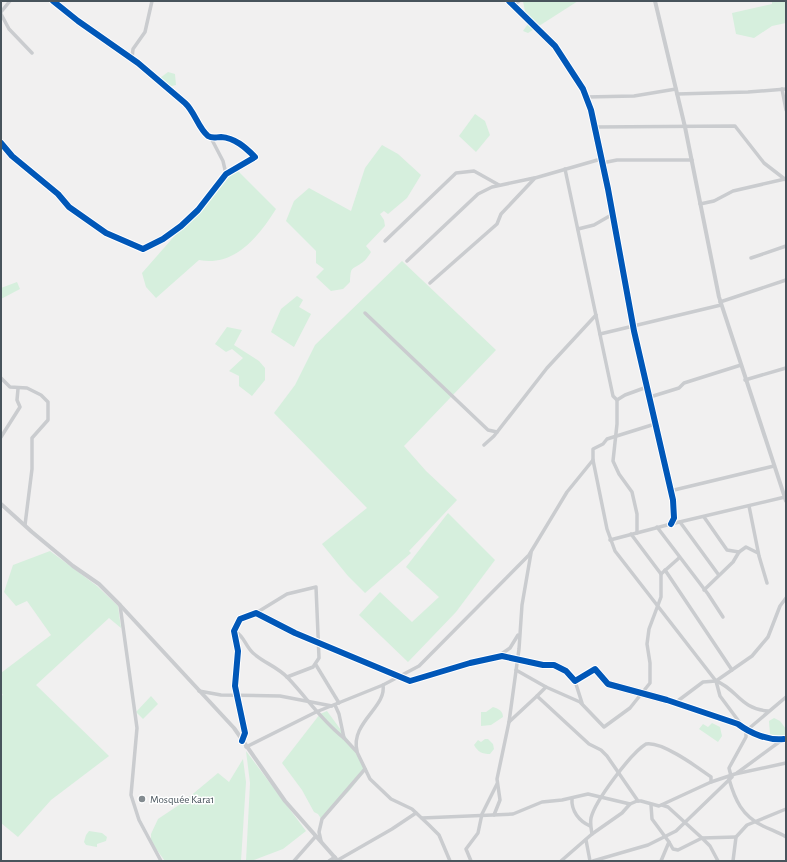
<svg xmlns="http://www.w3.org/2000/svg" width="787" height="862" viewBox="0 0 787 862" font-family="'Alegreya Sans',sans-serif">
  <rect width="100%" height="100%" fill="#f1f0f0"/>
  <g fill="#d6efdd">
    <polygon points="523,1 578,1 528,33 523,31 530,21 526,17"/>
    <polygon points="772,1 786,1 786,23 772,26 754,38 736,34 732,13 772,4"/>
    <polygon points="168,72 175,74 176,85 167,87 158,83 160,78"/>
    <polygon points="475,114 485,121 490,135 476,152 459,136"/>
    <path d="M382,145l16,9 23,21 -14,23 -19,16 -4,-3 -4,3 4,6 1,6 -19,20 5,6c-2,3 -5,8 -8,10 -12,9 -12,3 -13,20l-7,7 -12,2 -15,-14 8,-8 -8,-6v-12l-30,-30 8,-20 15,-13 42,23 14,-43z"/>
    <path d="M237,170l39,39c-17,27 -41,58 -77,51l-43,38 -10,-11 -4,-14 86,-98z"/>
    <polygon points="402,261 496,350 404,446 426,471 457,500 409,551 411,553 365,593 348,576 322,544 367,508 274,413 295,385 315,345"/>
    <polygon points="17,282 20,289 1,299 1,288"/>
    <polygon points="297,296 303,300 299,307 311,314 294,347 271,332 281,309"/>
    <polygon points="227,327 242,330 234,345 259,361 265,368 265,380 252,396 239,386 239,376 229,371 243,358 232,349 226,352 215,344"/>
    <polygon points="448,513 495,560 456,612 408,662 359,615 380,592 412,622 439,597 406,567"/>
    <polygon points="50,551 97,586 118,606 121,628 109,618 36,685 109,756 51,800 18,837 1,823 1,696 3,695 1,692 1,673 51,635 27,601 16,606 4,592 13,565"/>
    <polygon points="151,696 158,704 143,719 136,712"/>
    <path d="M493,707c6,2 10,4 10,10l-12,8 -10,1v-14h5z"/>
    <polygon points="327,711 357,752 365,771 350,790 322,820 318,814 314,812 302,790 282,763 320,714"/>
    <polygon points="774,718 780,721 786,729 785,736 781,737 770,734 769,721"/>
    <polygon points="712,723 720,727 722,736 718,742 699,729 703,724 708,727"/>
    <path d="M485,739h3l5,5 1,5 -4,5c-8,0 -12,-2 -16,-9l4,-5 3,2z"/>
    <polygon points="246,751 306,831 283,849 251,861 246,861 250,783"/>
    <polygon points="243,759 246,782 241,861 165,861 151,842 151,834 158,819 182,803 218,773 229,782"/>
    <polygon points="89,831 102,833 107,837 106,841 97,844 97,847 86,845 84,842 86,835"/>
  </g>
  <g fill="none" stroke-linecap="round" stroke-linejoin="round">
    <g stroke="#cacccf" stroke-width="3.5">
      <polyline points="509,1 555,46 583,89 591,110 608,189 634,331 673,500 674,518 671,524"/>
      <polyline points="513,5 519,1"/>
      <polyline points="1,12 10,1"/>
      <polyline points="1,14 9,29 32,53"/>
      <polyline points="132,58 133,49 145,32 152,1"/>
      <polyline points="782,89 786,110"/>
      <polyline points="677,94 748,92 786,89"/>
      <polyline points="586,97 634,96 676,89"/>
      <polyline points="595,127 735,126 764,163 786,180"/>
      <polyline points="211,138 223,161 226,174"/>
      <path d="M1,143l11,13 46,38 11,13 37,26 37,16 20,-10 18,-13 17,-16 28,-36 29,-17c-10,-10 -20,-19 -34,-20 -5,0 -8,2 -13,-1 -10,-8 -13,-24 -23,-33l-47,-40 -60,-42 -25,-20"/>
      <polyline points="602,163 617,160 692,160"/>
      <polyline points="565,169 613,396 617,400"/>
      <polyline points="700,204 714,201 733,191 785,179"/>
      <polyline points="578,229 594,225 613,214"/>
      <polyline points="385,241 456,173 474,171 499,185"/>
      <polyline points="751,258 786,246"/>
      <polyline points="407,261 478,194 492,187 534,178"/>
      <polyline points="430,283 497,224 501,214 535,178 601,159"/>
      <polyline points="720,302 786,280"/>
      <polyline points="365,313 488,430 497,432"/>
      <polyline points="600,334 721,305"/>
      <polyline points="1,378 10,387 27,388 41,395 48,402 48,420 32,438 32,469 25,525"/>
      <polyline points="745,380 786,368"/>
      <polyline points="650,397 679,388 684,383 741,365"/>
      <polyline points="1,437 20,407 17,400 18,389"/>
      <polyline points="484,445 494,436 547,368 596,315"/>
      <polyline points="593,460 607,529 615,551 716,681 720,696 746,731 746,737 729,768 731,776"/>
      <polyline points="670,491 774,466"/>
      <polyline points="749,506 759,556 767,583"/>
      <polyline points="704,517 727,550 739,552 746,547 758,553"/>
      <polyline points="680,522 718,574"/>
      <polyline points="657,527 708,594 723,617"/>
      <polyline points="637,533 637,514 632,492 619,474 613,461 617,424 617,400 625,395 647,387"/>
      <polyline points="631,534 661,574"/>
      <polyline points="610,540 671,524 785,497"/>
      <polyline points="665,570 732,670"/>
      <polyline points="704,590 733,562 739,552"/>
      <polyline points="120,605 137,728 131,795 139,820 161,861"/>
      <polyline points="256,613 287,594 316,587 319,658 313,667 287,677"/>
      <path d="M234,631c10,4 11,15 19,22 11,10 25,14 35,25 19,20 34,43 56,60"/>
      <polyline points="500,655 510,648 518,635"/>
      <polyline points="316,665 339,703"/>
      <polyline points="516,670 546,687 580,702 604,727 630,708 650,683 650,663 647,644 649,629 661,597 661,574 679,558"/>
      <polyline points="575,681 582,703"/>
      <path d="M716,681c21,8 24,28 52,30"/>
      <polyline points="199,691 221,695 280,696 332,706"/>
      <polyline points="537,696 546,687"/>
      <polyline points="675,703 703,682 716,681 752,656 768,637 780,606 786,598"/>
      <polyline points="335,705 339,714 344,738 357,752 370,779 391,799 412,809 429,825 439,835 450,861"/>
      <polyline points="509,722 537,696 589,744 601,750 607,756 638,801"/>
      <polyline points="746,731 786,697"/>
      <path d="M242,741l3,-8 -10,-47 3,-35 -4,-20 6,-12 16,-6 39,20 115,48 60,-18 32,-7 41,9h11l12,6 9,10 20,-12 13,15 59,16 71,24c12,9 30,17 46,15"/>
      <polyline points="246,747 316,712 383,685 419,666 529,555 567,492 593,460 593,449 603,444 607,439 655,424"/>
      <path d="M357,751c-7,-28 30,-44 26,-66"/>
      <polyline points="737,773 786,737"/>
      <path d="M729,779c6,21 13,37 34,47 8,4 15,6 23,11"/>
      <path d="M572,798c-1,13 7,23 18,28"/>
      <polyline points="651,805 652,819 669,842 661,861"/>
      <polyline points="662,805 668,807 702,838 736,837"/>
      <polyline points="494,815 500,800 497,779 509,722 519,649 522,605 531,553"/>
      <polyline points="422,818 513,814 542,802 562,800 588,794 630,804 637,801 641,801 659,806 711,782 735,774 786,763"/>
      <path d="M592,834c-1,-6 -2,-10 -1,-16 4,-17 40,-65 55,-74 16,-3 51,23 65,33v5"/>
      <polyline points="586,840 590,861"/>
      <polyline points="321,841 319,832 322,819 365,769"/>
      <polyline points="669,842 673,849 678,850 702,838 710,846 718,861"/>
      <polyline points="338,860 392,829 416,813"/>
      <polyline points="294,861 316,836"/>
      <polyline points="329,861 335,857"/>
      <polyline points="471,861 466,849 478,833 482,814 497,784"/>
      <polyline points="561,861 592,834 622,813 630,804"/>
      <polyline points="593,861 648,845 676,831 732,777"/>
      <polyline points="733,861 736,837 747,825 786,809"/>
    </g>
    <g stroke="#cacccf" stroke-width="4">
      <polyline points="655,1 685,127 719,297 786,501"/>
      <polyline points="1,504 32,532 73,566 99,584 120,605 234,728 285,801 338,861"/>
    </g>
    <defs>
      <g id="cycleway">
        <polyline points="509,1 555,46 583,89 591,110 608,189 634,331 673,500 674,518 671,524"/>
        <path d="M1,143l11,13 46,38 11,13 37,26 37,16 20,-10 18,-13 17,-16 28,-36 29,-17c-10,-10 -20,-19 -34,-20 -5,0 -8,2 -13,-1 -10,-8 -13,-24 -23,-33l-47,-40 -60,-42 -25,-20"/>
        <path d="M242,741l3,-8 -10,-47 3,-35 -4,-20 6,-12 16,-6 39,20 115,48 60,-18 32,-7 41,9h11l12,6 9,10 20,-12 13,15 59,16 71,24c12,9 30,17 46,15"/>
      </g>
    </defs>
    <use href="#cycleway" stroke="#fff" stroke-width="8"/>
    <use href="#cycleway" stroke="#0057b8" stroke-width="6"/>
  </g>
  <circle fill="#838b90" stroke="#fff" stroke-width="1.5" cx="142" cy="799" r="4"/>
  <g text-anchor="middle" stroke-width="3" stroke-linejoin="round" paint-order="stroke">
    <g font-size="11" fill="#48545c" stroke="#fff" text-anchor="start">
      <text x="150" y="803">Mosquée Kara1</text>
    </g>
  </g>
  <rect width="787" height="862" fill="none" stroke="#48545c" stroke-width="4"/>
</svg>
